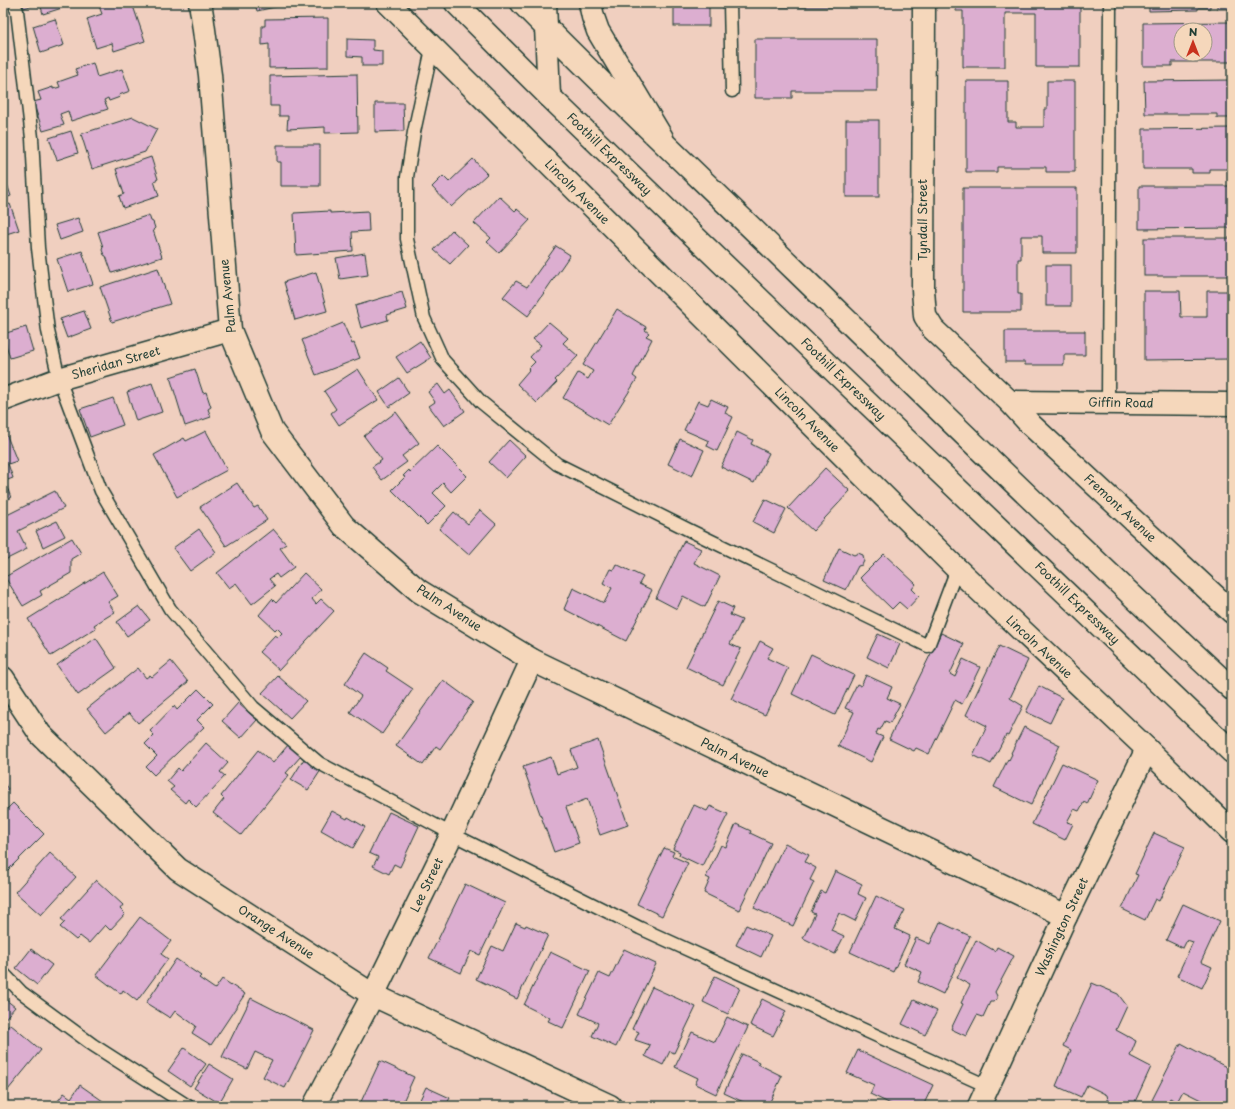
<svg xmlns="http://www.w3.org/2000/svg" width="1235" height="1109" viewBox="0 0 1235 1109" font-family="'Playpen Sans',sans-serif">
  <rect width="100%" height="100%" fill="#f0cfbf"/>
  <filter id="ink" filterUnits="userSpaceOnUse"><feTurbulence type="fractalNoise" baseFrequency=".025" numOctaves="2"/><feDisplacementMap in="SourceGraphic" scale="8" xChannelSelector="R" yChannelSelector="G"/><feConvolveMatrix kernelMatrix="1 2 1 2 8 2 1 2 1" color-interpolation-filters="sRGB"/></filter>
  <g filter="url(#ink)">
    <g fill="#dcaed0" stroke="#1f3d34" fill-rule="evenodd">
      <polygon points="22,3 61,3 62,8 43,14 40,3 24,8"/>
      <polygon points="108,3 132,3 145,41 114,51 112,43 96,48 87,19 102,14 99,6"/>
      <polygon points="255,3 293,3 257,11"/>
      <rect x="674" y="3" width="35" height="23"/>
      <polygon points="741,3 875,3 875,7 771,7 771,4 741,4"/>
      <polygon points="956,3 1080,3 1080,67 1036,67 1036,13 1005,13 1005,67 963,67 963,11 956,11"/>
      <polygon points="1149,3 1232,3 1232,9 1218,9 1218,3 1210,3 1210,8 1198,8 1198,10 1149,11"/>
      <polygon points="328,18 328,67 269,68 269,44 262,45 262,26 265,26 265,19"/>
      <polygon points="55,19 64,45 41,53 33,26"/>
      <path d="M1232,22v40h-60v4h-29v-43zM1181,30h24v24h-24z"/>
      <polygon points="347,39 373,40 373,50 382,51 382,66 362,66 362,57 347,56"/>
      <polygon points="755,39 877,39 877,91 792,91 792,98 755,98"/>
      <polygon points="93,63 97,77 122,69 130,91 119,95 120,97 109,101 108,98 104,100 108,109 71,121 68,111 60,114 64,125 43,131 33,102 41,100 38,92 53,87 53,89 60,87 58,82 78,75 75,69"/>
      <polygon points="357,74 358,132 325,133 325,127 287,129 288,116 279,116 279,106 270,106 270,76"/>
      <polygon points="1232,80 1232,118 1217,118 1217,114 1145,114 1144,81"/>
      <polygon points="966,81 1008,81 1008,122 1016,122 1016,127 1044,127 1044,109 1047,109 1047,81 1075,81 1075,172 1046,172 1046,167 997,167 997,172 966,172"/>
      <polygon points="375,103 403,103 404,131 375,132"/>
      <polygon points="133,117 157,129 145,152 92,169 81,134"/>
      <rect x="846" y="120" width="33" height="77"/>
      <polygon points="1232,128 1232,169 1210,169 1210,173 1192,173 1192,169 1143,169 1143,129"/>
      <polygon points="71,131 78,153 57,160 49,138"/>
      <polygon points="277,145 320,145 320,186 281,186 281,162 277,162"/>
      <polygon points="151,157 158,179 154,181 159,196 123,208 119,196 124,194 116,169"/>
      <polygon points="473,159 487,174 451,207 432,187 443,176 449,182"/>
      <polygon points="3,172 11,196 3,199"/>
      <polygon points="1139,186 1232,186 1232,228 1139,229"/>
      <polygon points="963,188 1077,188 1077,253 1042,253 1042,236 1021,236 1021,259 1018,259 1018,294 1021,294 1021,312 963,312"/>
      <polygon points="499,196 515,211 517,209 530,220 499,253 487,242 491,238 474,223"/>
      <polygon points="10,204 19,230 3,235 3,206"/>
      <polygon points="330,211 330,213 368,211 369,231 352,232 353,251 296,255 294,213"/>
      <polygon points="149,215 151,221 153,222 155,228 153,230 162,257 112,273 106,256 104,255 102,250 103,247 98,232"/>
      <polygon points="78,218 83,232 60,240 55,225"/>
      <polygon points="452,230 468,245 450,264 434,250"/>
      <rect x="1144" y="238" width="88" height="38"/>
      <polygon points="556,246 570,255 528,316 503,297 516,281 527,287"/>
      <polygon points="82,251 93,284 68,292 57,259"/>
      <polygon points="365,253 368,275 340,279 336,258"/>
      <rect x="1046" y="265" width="25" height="41"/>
      <polygon points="158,268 170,304 112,322 100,287"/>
      <polygon points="316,272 327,311 295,320 284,282"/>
      <polygon points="1144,291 1180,291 1181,317 1207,317 1207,291 1232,291 1232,359 1144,360"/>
      <polygon points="402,292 407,309 387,315 388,320 361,328 355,306"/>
      <polygon points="617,309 646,327 645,330 649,333 646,336 652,339 633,376 637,379 608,425 563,398 578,373 588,379 593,371 583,365"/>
      <polygon points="84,311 91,329 67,338 60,319"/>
      <polygon points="549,322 568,338 563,343 578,356 555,380 557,382 537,403 517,384 529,370 528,369 535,362 530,357 541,345 533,339"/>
      <polygon points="343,323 352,344 354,343 360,358 316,375 302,340"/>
      <polygon points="26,327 33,351 10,358 3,334"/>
      <polygon points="1005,331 1085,331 1085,355 1064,355 1064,365 1025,365 1025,362 1005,362"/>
      <polygon points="420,341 431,358 407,373 396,357"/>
      <polygon points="195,369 203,393 206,392 211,407 208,409 211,417 185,426 170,377"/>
      <polygon points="358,369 378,400 339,425 331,413 336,409 324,391"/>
      <polygon points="399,378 409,393 389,407 379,392"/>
      <polygon points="152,383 162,412 136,421 127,392"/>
      <polygon points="438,384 445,394 450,390 465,411 444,426 429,406 435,402 428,392"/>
      <polygon points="113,398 123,425 90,437 80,409"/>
      <polygon points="711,399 728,407 725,413 733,417 717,451 707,446 709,441 684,430 698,401 708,405"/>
      <polygon points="396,412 419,443 402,456 407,462 382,480 372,467 382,460 364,436"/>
      <polygon points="206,431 227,470 177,497 154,455 184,438 186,441"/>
      <polygon points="737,432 753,440 751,444 769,453 754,483 721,467"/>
      <polygon points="7,436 17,461 8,464 13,478 5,481 11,498 3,501 3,437"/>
      <polygon points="680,439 704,450 692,476 668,464"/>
      <polygon points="509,440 526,456 506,478 489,462"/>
      <polygon points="437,446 467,476 451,492 443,483 433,493 446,506 427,525 392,490 405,477 403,476 409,470 410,472"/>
      <polygon points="825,468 850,491 813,531 788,508"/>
      <polygon points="237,483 254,508 258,506 267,520 226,546 200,507"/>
      <polygon points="55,491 64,508 18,531 27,549 3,561 3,517"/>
      <polygon points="765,499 786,509 774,533 753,522"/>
      <polygon points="480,510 496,524 469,555 439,529 454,512 468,524"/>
      <polygon points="57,521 65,536 43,547 36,531"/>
      <polygon points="199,529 216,552 190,571 173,548"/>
      <polygon points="273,529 286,544 280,548 294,567 279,578 276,574 269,579 275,586 252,604 236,583 229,588 217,573"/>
      <polygon points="72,538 81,553 71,559 71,573 40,591 42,595 23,606 5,577"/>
      <polygon points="684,541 701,549 694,563 720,576 705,607 683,596 677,609 656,598"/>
      <polygon points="839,548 854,555 858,553 863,555 864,561 862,565 858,566 846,590 824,580"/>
      <polygon points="884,554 916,584 912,589 919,596 907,609 899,602 892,609 860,578"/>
      <polygon points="616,564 643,577 639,584 652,590 626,641 564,609 573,588 604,603 612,588 603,583 610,569 613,570"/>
      <polygon points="103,572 118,596 108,602 115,612 94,625 96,628 51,656 28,619"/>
      <polygon points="304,573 321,589 312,599 316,604 321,599 334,611 279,670 259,652 275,635 278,637 282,633 277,628 275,630 259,615 272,599 276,603"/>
      <polygon points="718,601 733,608 730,615 742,620 730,644 741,649 723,685 686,667"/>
      <polygon points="139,606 150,620 127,636 117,622"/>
      <polygon points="941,633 964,644 950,674 955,677 963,659 980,667 962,704 955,700 929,754 916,748 914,751 889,739"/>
      <polygon points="878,634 900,644 889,668 867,657"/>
      <polygon points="96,638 116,668 78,695 57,665"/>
      <polygon points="760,641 773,648 767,658 788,668 765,715 731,699"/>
      <polygon points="999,646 1028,660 1010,698 1023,706 1008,736 1006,735 991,764 973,755 987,726 966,715"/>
      <polygon points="366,653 388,668 386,671 413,689 382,734 350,712 361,696 345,684"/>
      <polygon points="811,654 854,675 835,715 792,694"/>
      <polygon points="171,661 188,682 138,723 129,713 106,732 87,709 138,668 146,678 150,675 152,677"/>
      <polygon points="866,675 892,687 887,698 900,704 890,723 885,721 880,730 878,729 876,734 883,737 871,762 838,746 854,712 845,708 857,684 861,686"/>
      <polygon points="278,676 306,701 290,718 262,693"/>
      <polygon points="443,680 473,702 440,749 436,746 423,765 396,746"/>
      <polygon points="1039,686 1062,698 1050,723 1026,712"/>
      <polygon points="198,689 213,704 197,720 204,727 154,775 146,767 157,756 145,744 154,735 150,731 174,706 177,710"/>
      <polygon points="238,703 257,720 241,738 222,721"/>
      <polygon points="1024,727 1060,745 1031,805 994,787 1008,759 1009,760 1012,754 1011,753"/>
      <polygon points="598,740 628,825 600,835 587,799 566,807 579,843 554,852 523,767 551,757 557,774 577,767 571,750"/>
      <polygon points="206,743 228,763 220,772 225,776 196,807 188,799 185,803 170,790 174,787 167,781 178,768 181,771"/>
      <polygon points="288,745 301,756 286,773 289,775 241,835 213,813 224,799 221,796 258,750 273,763"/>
      <polygon points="304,759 321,770 308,790 291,780"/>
      <polygon points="1062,763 1098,780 1087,804 1084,802 1079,811 1074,809 1067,822 1073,824 1065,840 1032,824"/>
      <polygon points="3,782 8,789 3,793"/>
      <polygon points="13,803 44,834 3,875 3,813"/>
      <polygon points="694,805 707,811 710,806 728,814 702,866 679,855 680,852 673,849"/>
      <polygon points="332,811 347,819 348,817 365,827 353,848 321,830"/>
      <polygon points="389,812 419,826 400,867 394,864 389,874 373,866 378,857 369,853"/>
      <polygon points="736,824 751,831 750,833 771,843 739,910 704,893 710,879 706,877 721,845 726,847"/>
      <polygon points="1154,833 1185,847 1159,901 1155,899 1145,920 1122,909 1138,875 1135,874"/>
      <polygon points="785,843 809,855 805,862 816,868 810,880 814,882 793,926 754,908"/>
      <polygon points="664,848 674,852 672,856 688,863 662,916 637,904"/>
      <polygon points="50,853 76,877 41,915 15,892"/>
      <polygon points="835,871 862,884 858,894 866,898 855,921 839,913 831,930 844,936 835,954 803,938 815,914 811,912 821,891 825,893"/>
      <polygon points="96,880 123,905 120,909 125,914 110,930 105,925 89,943 80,936 76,940 60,927 65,922 61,919"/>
      <polygon points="465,884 505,903 480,955 471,951 461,973 429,958"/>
      <polygon points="876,896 905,910 895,929 910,936 893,972 850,952"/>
      <polygon points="1183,904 1220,921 1201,962 1212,967 1202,988 1177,976 1193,942 1187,940 1183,948 1166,940"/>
      <polygon points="140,917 171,941 161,954 168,959 137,1001 123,990 121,994 96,975"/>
      <polygon points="940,922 970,936 943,994 918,982 922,972 904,964 916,938 930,944"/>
      <polygon points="516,923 525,927 526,925 548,935 517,999 476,979 492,946 503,951"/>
      <polygon points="746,925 771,936 761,957 736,945"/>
      <polygon points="976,940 995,951 997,947 1014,956 995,992 997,996 997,999 993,1002 990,1002 983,1017 977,1015 966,1036 951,1029 963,1004 961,1003 970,985 957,978"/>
      <polygon points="31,949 52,965 37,985 16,968"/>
      <polygon points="624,949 656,964 616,1047 592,1036 598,1023 579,1014 599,973 610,978"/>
      <polygon points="550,952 590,971 563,1028 548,1021 550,1018 524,1005"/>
      <polygon points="176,959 201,976 199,978 215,989 222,979 245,994 211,1045 192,1033 196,1026 175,1011 170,1018 146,1003"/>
      <polygon points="715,976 740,988 728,1014 703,1002"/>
      <polygon points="1092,983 1118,994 1127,1006 1116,1030 1136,1041 1130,1056 1151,1067 1133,1106 1124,1102 1119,1104 1108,1100 1107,1095 1087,1085 1081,1097 1056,1086 1071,1050 1063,1046"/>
      <polygon points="652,987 696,1007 674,1053 670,1051 663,1065 645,1056 650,1045 635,1040 639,1032 632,1029"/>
      <polygon points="251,998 314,1030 285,1088 263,1077 272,1060 255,1052 247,1069 222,1057"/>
      <polygon points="5,999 15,1007 3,1021 3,1002"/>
      <polygon points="762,999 786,1011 773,1036 750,1025"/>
      <polygon points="914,1000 937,1011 925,1035 902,1024"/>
      <polygon points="727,1017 748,1027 716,1094 695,1084 698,1078 675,1067 692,1032 715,1042"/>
      <polygon points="10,1024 41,1050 3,1096 3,1032"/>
      <polygon points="1181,1043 1228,1068 1231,1062 1232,1063 1232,1106 1213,1106 1183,1091 1177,1102 1170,1098 1167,1106 1164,1106 1152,1100"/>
      <polygon points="184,1048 206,1064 190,1086 168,1071"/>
      <polygon points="858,1050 933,1085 923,1106 895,1106 870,1094 874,1085 847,1073"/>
      <polygon points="742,1054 759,1062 758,1064 782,1076 768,1106 752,1106 724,1093"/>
      <polygon points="380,1061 414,1077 401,1106 359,1106"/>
      <polygon points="209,1064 233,1079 219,1103 194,1088"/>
      <polygon points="80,1085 110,1106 54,1106 64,1093 71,1098"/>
      <polygon points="426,1087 450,1098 446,1105 448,1106 409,1106 411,1102 417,1106"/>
    </g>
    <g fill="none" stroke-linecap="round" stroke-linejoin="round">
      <defs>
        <g id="lane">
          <polyline points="14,3 17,11 32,138 38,248 48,331 59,379 101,491 170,609 253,707 319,763 452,834 640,928 987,1086"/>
          <polyline points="730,3 732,91"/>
          <polyline points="432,49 414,132 407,177 407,239 424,318 443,360 481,402 557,464 691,531 928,646 957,569"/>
          <polyline points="1108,403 1110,3"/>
          <polyline points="3,973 21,992 93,1045 188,1106"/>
        </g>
        <g id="street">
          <polyline points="200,3 202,15 210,75 230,330 272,431 344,526 419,591 532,660 1066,916"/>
          <polyline points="388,3 957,569 1147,749 1232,832"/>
          <polyline points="924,3 923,290 925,316 933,329 1010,402 1031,425 1232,612"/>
          <polyline points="3,400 59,379 230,330"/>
          <polyline points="1010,402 1232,404"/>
          <polyline points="3,678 40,734 178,869 373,995 610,1106"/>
          <polyline points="314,1106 373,995 452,834 532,660"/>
          <polyline points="979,1106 1066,916 1147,749"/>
        </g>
        <g id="primary">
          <polyline points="545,3 549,96"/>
          <polyline points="590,3 593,17 598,31 662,138"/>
        </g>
        <g id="highway">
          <polyline points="456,3 549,96 809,347 1232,752"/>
          <path d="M522,3c89,91 182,178 273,267 145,141 289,282 437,419"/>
        </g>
      </defs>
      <use href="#lane" stroke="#1f3d34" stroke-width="15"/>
      <use href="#street" stroke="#1f3d34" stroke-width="25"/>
      <use href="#primary" stroke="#1f3d34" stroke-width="25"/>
      <use href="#highway" stroke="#1f3d34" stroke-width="25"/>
      <use href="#lane" stroke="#f5d7bb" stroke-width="12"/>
      <use href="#street" stroke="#f5d7bb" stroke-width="22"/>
      <use href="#primary" stroke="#f5d7bb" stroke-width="22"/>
      <use href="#highway" stroke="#f5d7bb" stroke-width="22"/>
    </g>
  </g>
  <g text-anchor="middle" stroke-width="3.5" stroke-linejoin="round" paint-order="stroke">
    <g font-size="12" fill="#1f3d34" stroke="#f5d7bb">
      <text transform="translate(609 154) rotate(44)" y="4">Foothill Expressway</text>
      <text transform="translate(577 192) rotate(45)" y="4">Lincoln Avenue</text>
      <text transform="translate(923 220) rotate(-90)" y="4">Tyndall Street</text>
      <text transform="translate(228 296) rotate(-96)" y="4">Palm Avenue</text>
      <text transform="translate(116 363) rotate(-16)" y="4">Sheridan Street</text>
      <text transform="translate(843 379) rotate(44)" y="4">Foothill Expressway</text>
      <text transform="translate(1121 403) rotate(1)" y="4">Giffin Road</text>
      <text transform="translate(807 420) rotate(45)" y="4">Lincoln Avenue</text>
      <text transform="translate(1120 508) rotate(43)" y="4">Fremont Avenue</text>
      <text transform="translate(1077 603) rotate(44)" y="4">Foothill Expressway</text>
      <text transform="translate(449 608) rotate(33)" y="4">Palm Avenue</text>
      <text transform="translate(1039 647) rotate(43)" y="4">Lincoln Avenue</text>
      <text transform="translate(735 758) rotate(26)" y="4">Palm Avenue</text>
      <text transform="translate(427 885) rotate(-64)" y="4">Lee Street</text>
      <text transform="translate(1062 927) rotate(-65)" y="4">Washington Street</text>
      <text transform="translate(276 932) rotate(33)" y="4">Orange Avenue</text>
    </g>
  </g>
  <rect width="1235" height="1109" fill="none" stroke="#f5d7bb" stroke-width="16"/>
  <rect x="8" y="8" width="1219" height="1093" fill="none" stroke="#1f3d34" stroke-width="1.5" filter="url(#ink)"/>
  <g transform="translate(1193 42)"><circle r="19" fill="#f5d7bb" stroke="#9f9985"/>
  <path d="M0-3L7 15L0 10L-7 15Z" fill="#c8321e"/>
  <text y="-6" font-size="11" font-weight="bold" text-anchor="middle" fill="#1f3d34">N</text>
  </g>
</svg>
